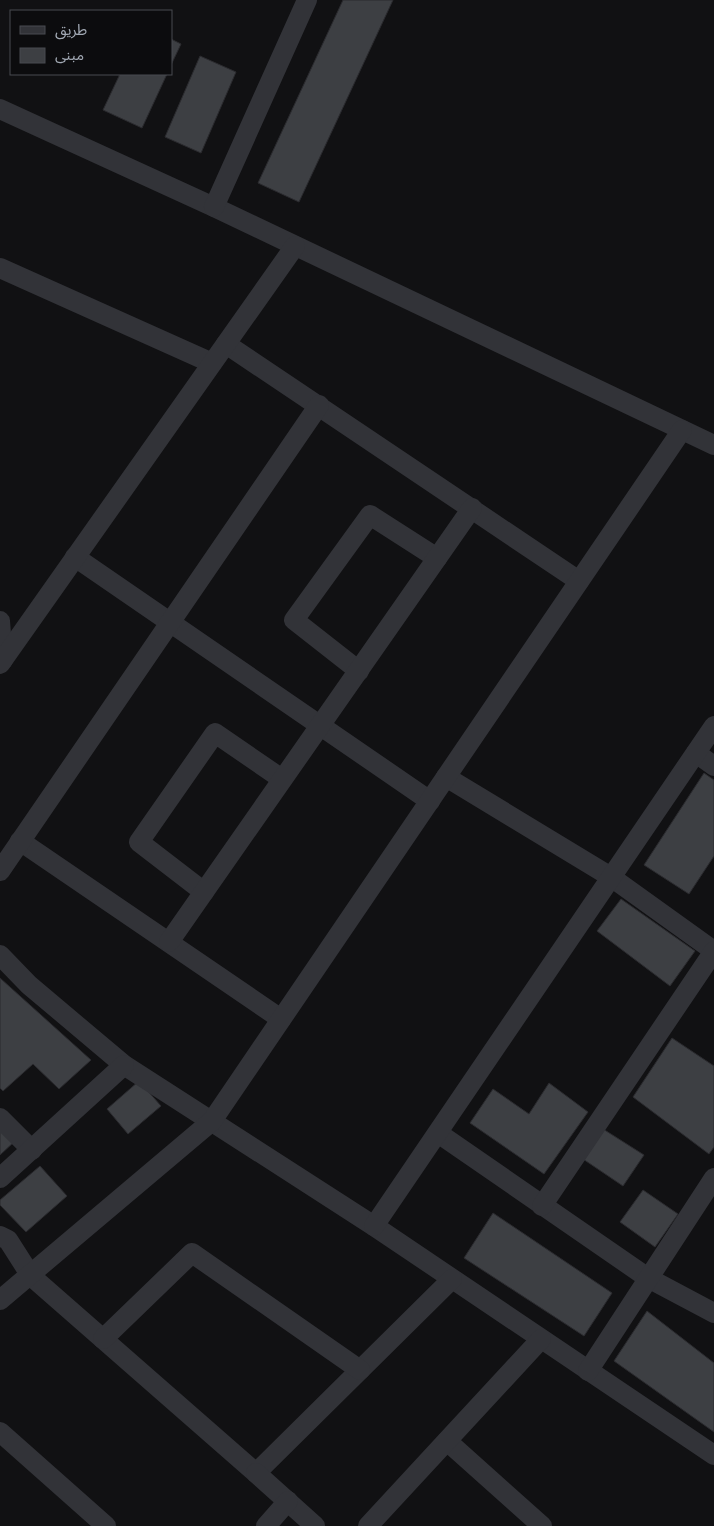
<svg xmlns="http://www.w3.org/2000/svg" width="714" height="1526" viewBox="0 0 714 1526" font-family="'Space Grotesk','Noto Sans Arabic',sans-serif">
  <rect width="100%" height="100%" fill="#111113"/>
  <g fill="#3d3f43" stroke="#2b2b2f">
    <polygon points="343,0 393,0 299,202 258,183"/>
    <polygon points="171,39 181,44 171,65"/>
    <polygon points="200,56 236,72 201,153 165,137"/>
    <polygon points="120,74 167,74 142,128 103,110"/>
    <polygon points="704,773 714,780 714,856 689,894 644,865"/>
    <polygon points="621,899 695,951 670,986 597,931"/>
    <polygon points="0,978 91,1060 59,1089 33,1064 3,1091 0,1088"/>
    <polygon points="672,1038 714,1066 714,1147 709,1154 633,1097"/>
    <polygon points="139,1081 161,1106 128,1134 107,1109"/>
    <polygon points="549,1083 588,1112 544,1174 470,1123 493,1089 529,1114"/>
    <polygon points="0,1126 15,1141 0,1155"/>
    <polygon points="603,1129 644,1155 623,1186 583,1159"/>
    <polygon points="40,1166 67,1196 26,1232 0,1205 0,1200"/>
    <polygon points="643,1190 678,1214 655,1247 620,1222"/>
    <polygon points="493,1213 612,1293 584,1336 464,1258"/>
    <polygon points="647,1311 714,1363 714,1432 614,1361"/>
  </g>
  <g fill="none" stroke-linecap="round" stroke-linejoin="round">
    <g stroke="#323338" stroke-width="20">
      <polyline points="0,109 214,207 714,445"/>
      <polyline points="214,207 307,0"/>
      <polyline points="0,268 212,363"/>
      <polyline points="226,344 579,581"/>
      <polyline points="75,557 430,801"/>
      <polyline points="0,621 3,660"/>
      <polyline points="0,664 295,246"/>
      <polyline points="359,671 294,620 370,515 437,558"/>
      <polyline points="696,753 714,766"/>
      <polyline points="446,777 611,877 714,951"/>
      <polyline points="20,841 281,1019"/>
      <polyline points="0,871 319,405"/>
      <polyline points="204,892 139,842 215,733 282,779"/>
      <polyline points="169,942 472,508"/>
      <polyline points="0,955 29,985 124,1065 374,1226 714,1455"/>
      <polyline points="0,1118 32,1150"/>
      <polyline points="438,1133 648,1278 714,1313"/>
      <polyline points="0,1178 124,1065"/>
      <polyline points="542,1206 714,951"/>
      <polyline points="374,1226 714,726"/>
      <polyline points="0,1236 8,1240 31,1276 256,1473 452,1279"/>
      <polyline points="0,1300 212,1121 682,430"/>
      <polyline points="103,1339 192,1253 360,1370"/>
      <polyline points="588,1371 714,1178"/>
      <polyline points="0,1432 106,1526"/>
      <polyline points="447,1441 542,1526"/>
      <polyline points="256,1473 315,1526"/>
      <polyline points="266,1526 288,1501"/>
      <polyline points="368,1526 541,1339"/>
    </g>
  </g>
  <rect x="10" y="10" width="162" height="65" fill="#0c0c0e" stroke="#484b50"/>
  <rect x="20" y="26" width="25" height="8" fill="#323338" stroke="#484b50"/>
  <text x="55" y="35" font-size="15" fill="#a2a9b4">طريق</text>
  <rect x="20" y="48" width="25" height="15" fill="#3d3f43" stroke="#484b50"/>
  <text x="55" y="60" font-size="15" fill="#a2a9b4">مبنى</text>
</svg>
